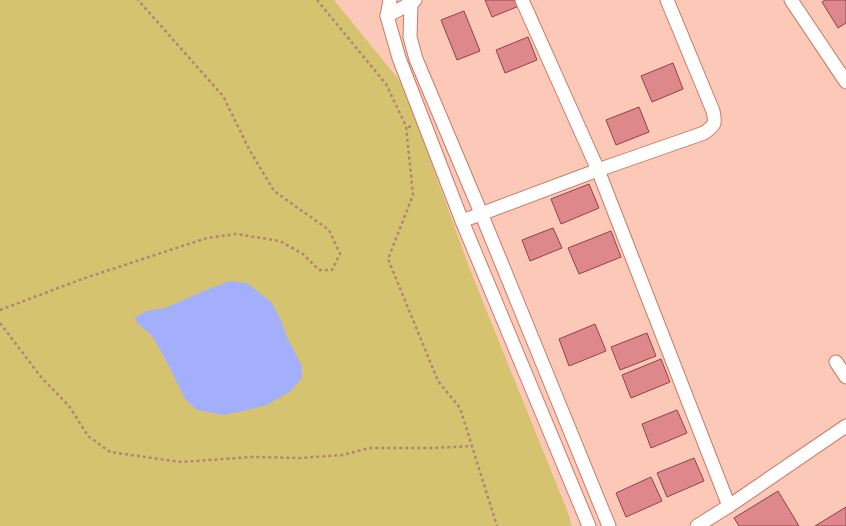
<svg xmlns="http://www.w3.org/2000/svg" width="846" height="526" viewBox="0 0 846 526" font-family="Roboto,sans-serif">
  <rect width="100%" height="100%" fill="#fcc8b8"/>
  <polygon fill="#d6c370" points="0,0 334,0 403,85 471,272 567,510 572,526 0,526"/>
  <polygon fill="#a4affb" points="230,281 247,283 271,302 281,320 287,337 302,366 302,378 291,391 267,405 239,412 223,415 197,410 185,399 169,366 158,346 151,335 137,323 135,317 147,311 165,308 206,290"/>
  <g fill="#de888c" stroke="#8f4248">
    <polygon points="485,0 517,0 519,6 492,17"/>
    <polygon points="825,0 846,0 846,23 838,28 822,2"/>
    <polygon points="464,11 480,51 457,60 441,20"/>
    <polygon points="528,37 537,60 505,73 496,50"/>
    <polygon points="673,63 683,89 652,102 641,76"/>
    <polygon points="639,107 649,132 616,145 606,120"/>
    <polygon points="589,184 599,208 561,224 551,199"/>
    <polygon points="553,228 562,248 530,261 522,240"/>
    <polygon points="611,231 621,257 579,274 568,248"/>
    <polygon points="595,324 606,351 569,366 559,339"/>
    <polygon points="647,333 656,356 620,370 611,347"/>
    <polygon points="661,359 670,382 631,398 622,375"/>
    <polygon points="677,410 687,433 651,448 642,424"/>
    <polygon points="694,458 704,481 667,497 657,473"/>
    <polygon points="651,477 662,501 626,517 616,493"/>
    <polygon points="778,491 799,526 739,526 734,518"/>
    <polygon points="846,507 846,526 815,526"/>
  </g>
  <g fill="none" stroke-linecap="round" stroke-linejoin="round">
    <defs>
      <g id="minor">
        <polyline points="390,0 387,16 399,58 462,221 589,526"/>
        <polyline points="412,0 411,3 410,37 416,59 481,213 609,526"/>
        <polyline points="522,0 598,170 729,506"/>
        <polyline points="791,0 846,82"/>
        <polyline points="387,16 411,3 415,0"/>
        <path d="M462,221l136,-51 106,-37c11,-8 12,-9 9,-22l-46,-111"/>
        <polyline points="836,362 846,377"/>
        <polyline points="697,526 729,506 846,426"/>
      </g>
    </defs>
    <use href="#minor" stroke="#ca7a63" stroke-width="15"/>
    <g stroke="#b18578" stroke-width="2.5" stroke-dasharray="3 3" stroke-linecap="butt">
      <polyline points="317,0 386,84 406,126"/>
      <polyline points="411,127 406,126 413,195 388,259 438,381 460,408 497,526"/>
      <polyline points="0,310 82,279 164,252 207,238 236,234 280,241 303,254 319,270 332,270 340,254 329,230 274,191 249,149 223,96 138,0"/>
      <polyline points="0,323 41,377 69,406 88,436 110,452 181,462 252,457 300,458 342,455 369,448 434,448 472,446"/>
    </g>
    <use href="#minor" stroke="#fff" stroke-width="13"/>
  </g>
</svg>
